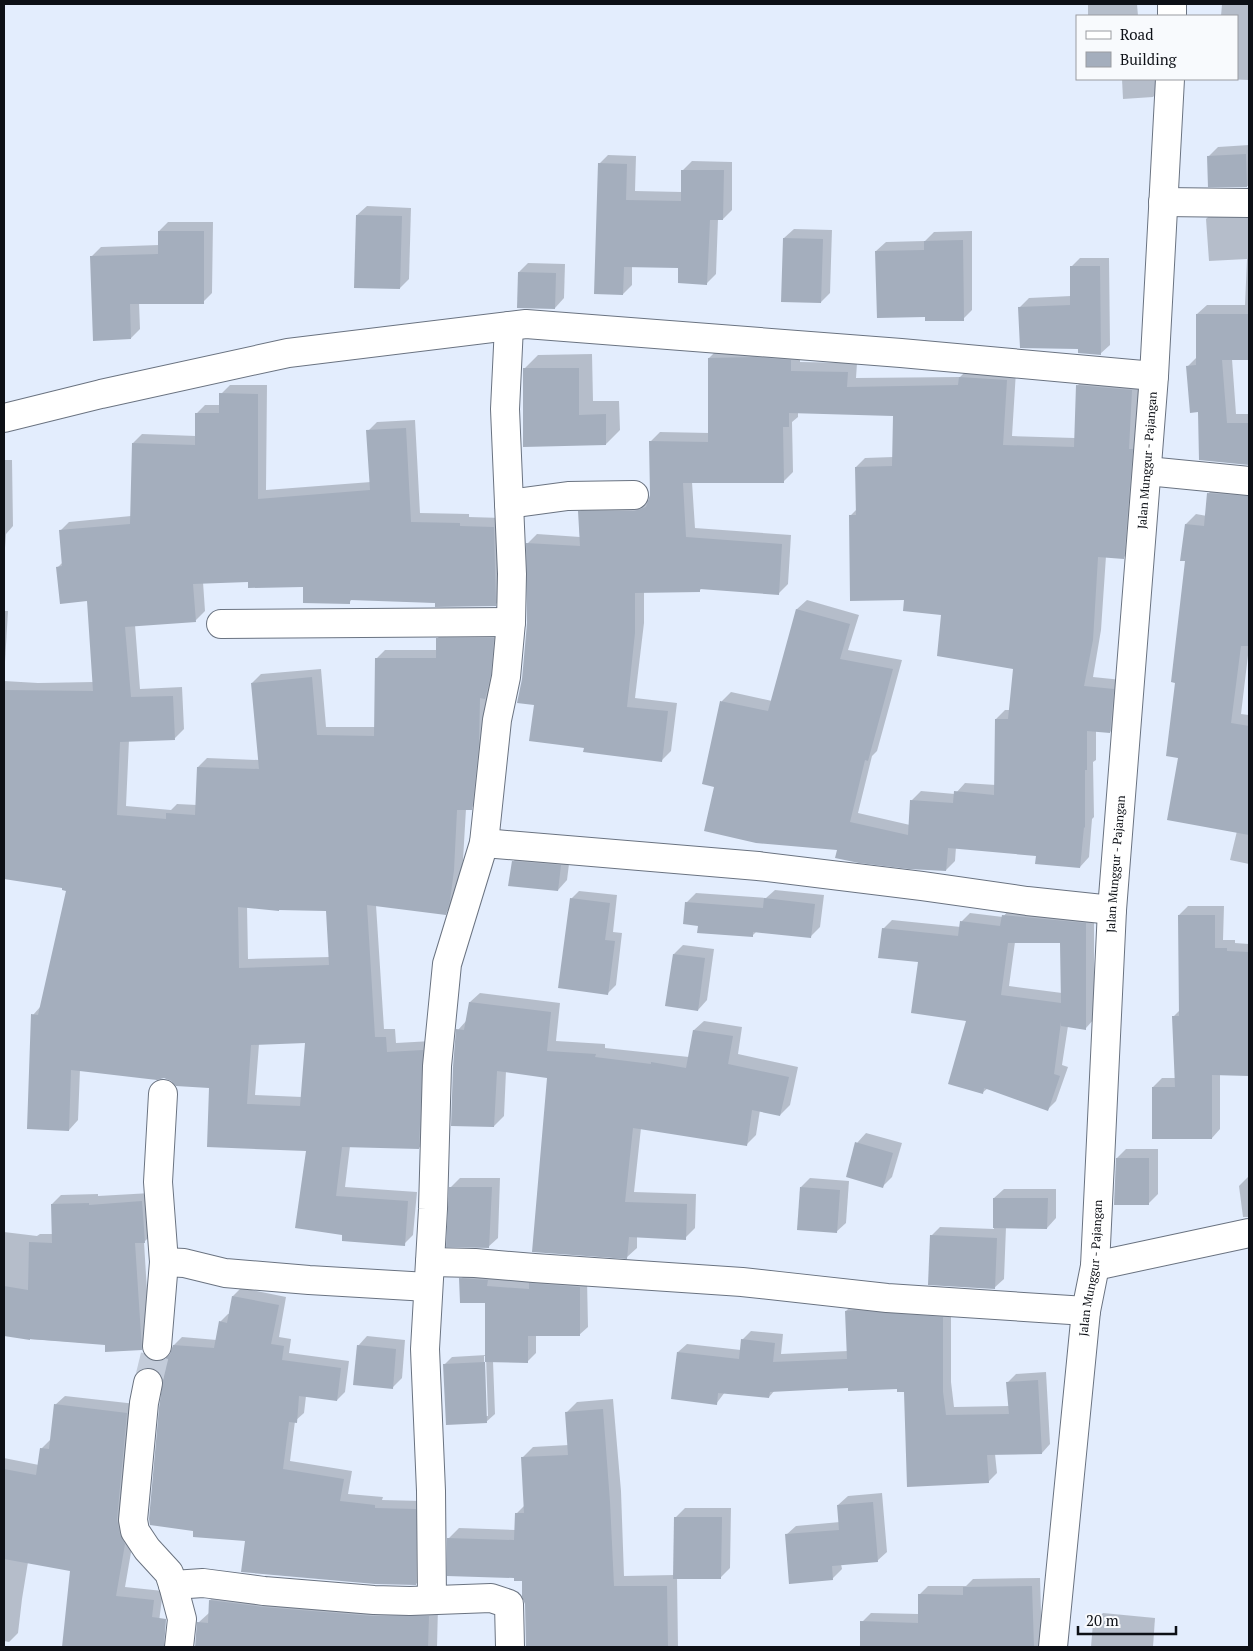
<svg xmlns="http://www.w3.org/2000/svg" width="1253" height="1651" viewBox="0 0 1253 1651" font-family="'PT Serif',serif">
  <rect width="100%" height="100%" fill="#e3edfd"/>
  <g fill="#0003" fill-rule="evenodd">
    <polygon points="1088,4 1137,4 1138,16 1088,16"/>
    <polygon points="1222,4 1249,4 1249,92 1249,80 1223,79 1237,79 1237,16 1221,16"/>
    <polygon points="1122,79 1163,79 1162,88 1153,97 1123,99"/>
    <polygon points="1249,145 1249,186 1209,186 1208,157 1218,147"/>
    <polygon points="608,155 636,156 635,191 682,192 683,170 692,161 732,162 732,210 723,219 718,219 716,274 707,283 680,267 632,266 632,285 623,294 599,164"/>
    <polygon points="367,206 411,208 409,279 400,288 357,215"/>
    <polygon points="1216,209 1249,209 1249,359 1232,359 1236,414 1249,414 1249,464 1200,459 1200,411 1187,367 1197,357 1197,314 1207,305 1245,305 1247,259 1209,261 1206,219"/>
    <polygon points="168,222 213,222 212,293 203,302 139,302 140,329 131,338 91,257 101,247 159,245 159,231"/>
    <polygon points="794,229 832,230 830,293 821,302 784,238"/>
    <polygon points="972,231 972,310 963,319 926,315 876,251 886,242 925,241 934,232"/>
    <polygon points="1080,258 1109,258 1110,345 1100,354 1079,348 1020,307 1029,298 1071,296 1071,267"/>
    <polygon points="528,263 565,264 564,298 555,308 519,272"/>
    <polygon points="718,349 800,351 800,362 857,363 856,378 960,377 969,368 1016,371 1012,436 1075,438 1078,385 1087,376 1140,381 1133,548 1123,558 1106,556 1101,630 1093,677 1122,680 1119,723 1110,732 1096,731 1096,760 1093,762 1094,817 1092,819 1089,857 1080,867 1037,854 956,847 955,861 946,870 838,849 715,786 704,783 722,701 731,692 772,701 797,609 807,600 859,615 848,650 902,660 877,751 872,756 858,813 910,825 911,801 921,791 955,794 965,783 996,785 996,719 1005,710 1010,710 1015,668 942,614 905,598 850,516 857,509 856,467 865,458 893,457 894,414 798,412 798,417 792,422 793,472 783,482 692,482 695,528 791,535 788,584 779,593 702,588 700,590 644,592 644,623 635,698 677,703 671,751 662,760 585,747 535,704 523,679 528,623 528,543 537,534 580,537 579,512 588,503 644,502 650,500 651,441 660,432 710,433 709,358"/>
    <polygon points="592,354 593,401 619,401 620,430 606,444 524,369 538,355"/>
    <path d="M230,385h37l-1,105 105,-8 -3,-51 9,-9 38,-2 5,93 49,1v3l34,1 1,78 -9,9 -143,-6 -3,4 -45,-18 -55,-4 -46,1 2,29 -9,9 -61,5 5,64 42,-2 2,42 -9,9 -46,2 -3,66 45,4 6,-6 20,1 1,-38 9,-9 52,2 -7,-77 9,-9 60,-5 5,58h49l1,-68 9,-9h52v-11l9,-10h56l-8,59 -6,6v40l-7,65 -10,9 -5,1 -3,51 -4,31 -4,13 -10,9 -69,-8 8,124h11l1,14 36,-2 -4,97 -9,10 -69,-2 -5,41 72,5 -4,43 -9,9 -61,-10 -35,-84 -98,-63 -46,-10 -84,-8 -2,51 -9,10 -36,-115 8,-9 26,-116 -3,-3 -60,-10v-196l34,2 56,-1 -6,-82 -30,-33 5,-5 -3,-31 9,-9 62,-6 2,-73 9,-9 54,2v-22l9,-9h16v-11zM247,906l80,3 3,48 -82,2zM306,1041l-4,56 -47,-2 4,-51z"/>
    <polygon points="4,460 12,460 13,526 6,534 4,562"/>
    <polygon points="1218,483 1249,486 1249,647 1241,714 1249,715 1249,864 1230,860 1237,831 1179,756 1176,682 1187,560 1186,524 1196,514 1207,516 1209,493"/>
    <polygon points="4,611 8,611 4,679"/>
    <polygon points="522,852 570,856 567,880 558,890 513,862"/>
    <polygon points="775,890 824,895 820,927 811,936 757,931 752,936 686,903 696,893 766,898"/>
    <polygon points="579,891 617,895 613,932 622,933 616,985 608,993 571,899"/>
    <path d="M1012,906l82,8v105l-8,9 -18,-2 -6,39 6,2 -12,34 -9,9 -59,-22 -6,5 -15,-73 -48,-59 -36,-32 9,-9 69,7v-5l9,-9 33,4zM1062,941v52l-53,-7 6,-44z"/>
    <polygon points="1188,906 1224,906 1223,940 1235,940 1235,943 1249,944 1249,1075 1220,1074 1220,1129 1212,1138 1153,1087 1162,1078 1176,1078 1173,1017 1181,1009 1179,915"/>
    <polygon points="683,945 714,949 707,1000 698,1010 674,954"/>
    <polygon points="480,993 560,1003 556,1041 605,1044 605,1048 689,1057 694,1030 704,1021 742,1027 738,1054 798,1067 790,1105 780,1115 760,1110 756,1135 746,1145 641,1128 634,1192 696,1194 695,1228 685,1238 637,1236 637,1248 627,1257 548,1076 506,1071 504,1116 494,1126 458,1030 467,1020 470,1002"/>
    <polygon points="866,1133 902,1143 892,1177 883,1186 857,1143"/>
    <polygon points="1126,1149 1158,1149 1158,1194 1148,1204 1117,1158"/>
    <polygon points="1249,1176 1249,1217 1243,1217 1239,1186"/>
    <polygon points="460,1178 500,1178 498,1238 488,1247 450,1188"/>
    <polygon points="810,1178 849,1181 846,1223 836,1232 801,1187"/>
    <polygon points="1004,1189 1056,1189 1056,1218 1047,1228 1006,1227 1004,1279 994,1288 931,1236 940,1227 994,1229 994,1198"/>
    <polygon points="151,1193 153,1233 144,1242 150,1340 141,1349 106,1344 29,1339 4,1334 4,1232 37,1236 40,1234 53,1234 52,1204 61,1195 98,1194 98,1196"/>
    <path d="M469,1271l26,1v7l38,2 54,-2 1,48 -9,8h-43v18l-8,8h-35l2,53 -9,8 -42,-57 8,-8 34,-2v-53l-25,-23zM484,1356h2l2,60h-3z"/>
    <polygon points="241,1288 286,1297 279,1337 291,1339 289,1353 349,1361 345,1392 337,1400 306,1396 304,1413 295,1421 290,1461 352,1471 348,1494 383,1497 382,1500 423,1501 424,1576 416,1584 246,1540 171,1355 174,1345 182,1337 217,1340 220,1322 228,1314 230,1314 233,1296"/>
    <polygon points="855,1302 951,1309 951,1382 954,1407 1009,1406 1007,1383 1016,1374 1046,1372 1050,1444 1042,1453 995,1454 997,1473 988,1482 905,1390 899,1388 849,1387 775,1390 769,1397 725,1392 716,1404 678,1352 687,1344 741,1350 742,1340 751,1331 783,1334 781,1354 848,1351 846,1311"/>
    <polygon points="367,1336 405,1340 402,1378 392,1388 358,1346"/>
    <polygon points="65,1396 136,1404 134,1535 125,1587 163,1591 158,1629 139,1638 137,1647 63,1647 71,1570 28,1562 22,1599 18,1633 9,1642 4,1641 4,1458 39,1465 41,1449 51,1439 55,1405"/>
    <polygon points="613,1399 621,1491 624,1576 674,1575 675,1518 685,1508 731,1508 730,1568 720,1578 677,1577 678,1647 527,1647 526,1603 523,1580 448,1539 459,1528 516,1530 516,1514 525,1505 522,1458 533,1447 569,1445 566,1413 577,1402"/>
    <polygon points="882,1493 887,1552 877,1561 841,1564 842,1569 832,1579 786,1535 796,1526 840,1522 838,1505 848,1496"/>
    <polygon points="1040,1578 1042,1645 1040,1647 859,1647 861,1644 862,1622 871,1613 919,1614 919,1595 928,1586 966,1586 973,1579"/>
    <polygon points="219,1591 438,1607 437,1647 196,1647 199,1622 209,1613 210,1600"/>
    <polygon points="1103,1613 1155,1618 1153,1647 1091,1647 1093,1623"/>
  </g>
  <g fill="#a4aebd" fill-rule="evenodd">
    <polygon points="1246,154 1247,187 1208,187 1207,156"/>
    <polygon points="598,163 627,164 626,200 681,201 681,170 724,170 723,220 710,220 707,285 678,283 678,268 624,267 623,295 594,294"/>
    <polygon points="356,215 402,216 400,289 354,288"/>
    <polygon points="158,231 204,231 204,304 130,304 131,339 93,341 90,256 158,254"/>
    <polygon points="783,238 823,239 821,303 781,302"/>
    <polygon points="963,240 964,321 925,321 925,317 877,318 875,251 924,250 924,241"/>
    <polygon points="1070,266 1100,266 1101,355 1078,353 1078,349 1020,348 1018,307 1070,305"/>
    <polygon points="518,272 556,273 555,309 517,308"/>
    <polygon points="1196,314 1249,314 1249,360 1222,360 1227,423 1249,423 1249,465 1199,460 1198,412 1190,413 1186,366 1196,365"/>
    <polygon points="755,357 791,360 791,371 848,372 847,387 958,385 959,377 1007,380 1003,445 1074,447 1076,385 1132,390 1129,449 1133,449 1124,559 1098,557 1093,640 1084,686 1114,689 1110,733 1087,731 1087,770 1085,770 1085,828 1084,827 1080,868 1035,864 1036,856 948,848 946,871 909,869 859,863 835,858 837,850 756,843 704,831 714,787 702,784 720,701 768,711 796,609 850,624 840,659 893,669 868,761 865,760 850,822 908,835 910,800 953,803 954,791 994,795 995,719 1008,719 1013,669 937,656 941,615 903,611 904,600 850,601 849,515 856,515 855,467 892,466 893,416 789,413 789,427 783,427 784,483 683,483 686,537 782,544 779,595 700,589 700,592 635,593 635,633 627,707 668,711 662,762 583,752 584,748 529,741 534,705 517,703 522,679 527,623 526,543 580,546 578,511 634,511 646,507 650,495 649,441 708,442 708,358"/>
    <polygon points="523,368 579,368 579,415 606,414 606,445 523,447"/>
    <path d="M219,393l39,1v105l112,-9 -4,-60 40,-2 5,94 49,1v3l34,1 2,79 -61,1v-4l-85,-3v4l-47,-1v-16l-55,1v-6l-55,2 3,38 -71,5 6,70 42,-1 2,44 -55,2 -3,73 49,4v-6l29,2 2,-48 62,2 -8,-86 61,-6 5,58 57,1 1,-78h61v-20h58l-3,37 -6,24 -5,-1 -1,46 -7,66h-15l-3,60 -4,31 -4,14 -79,-10 8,132h11l1,15 36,-2 -4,99 -77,-2 -6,49 72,5 -3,45 -63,-5v-6l-47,-7 11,-77 -99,-4 2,-59 -33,-2 -5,-5 -7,-3 -7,2 -86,-10 -2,61 -42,-2 4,-115 7,1 28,-124 -4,-1v-2l-58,-9v-189l89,1 -6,-90 -27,3 -4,-37 6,-1 -3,-36 71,-6 2,-81 63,2v-32h24zM238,907l41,4v-1l47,1 3,54 -90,3zM305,1043l-5,63 -53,-2 4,-59z"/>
    <polygon points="1207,493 1249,496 1249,646 1241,646 1231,723 1249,726 1249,835 1167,820 1178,758 1166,756 1175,683 1171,682 1185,561 1180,561 1185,524 1204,526"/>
    <polygon points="512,861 561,865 558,891 508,886"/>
    <polygon points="570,898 610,903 605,940 615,941 608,995 558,988"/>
    <polygon points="764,898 815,904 811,938 753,932 753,937 697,933 698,926 683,924 685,902 763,908"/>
    <path d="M1002,915l84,8v107l-25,-4v-4l-7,52 6,2 -12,35 -64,-23 -1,6 -35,-10 18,-63 -55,-8 7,-51 -40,-4 4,-30 76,8 2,-15 40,5zM1008,943h52l1,60 -60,-8z"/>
    <polygon points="1178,915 1215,915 1215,948 1227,948 1227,951 1249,952 1249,1076 1212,1075 1212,1139 1152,1139 1152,1087 1175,1087 1172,1016 1179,1016"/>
    <polygon points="673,954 705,958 698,1011 665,1006"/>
    <polygon points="469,1002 551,1012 547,1051 596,1054 595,1057 651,1064 651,1062 686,1068 693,1030 733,1036 728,1064 789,1077 780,1116 752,1110 747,1146 633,1128 625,1202 687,1204 686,1240 629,1237 627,1259 532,1252 547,1078 497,1071 494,1127 451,1126 453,1067 456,1029 464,1030"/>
    <polygon points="855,1142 893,1153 883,1188 846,1177"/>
    <polygon points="1116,1158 1149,1158 1149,1205 1114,1205"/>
    <polygon points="449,1187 492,1187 489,1248 446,1247"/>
    <polygon points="800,1187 840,1190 837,1233 797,1230"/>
    <polygon points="993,1198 1048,1198 1047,1229 993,1228"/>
    <polygon points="142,1201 145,1243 135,1243 142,1350 105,1352 105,1345 30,1339 30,1340 4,1336 4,1286 28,1290 29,1242 52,1243 51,1204 89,1203 89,1205"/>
    <polygon points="930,1235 997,1238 995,1289 928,1285"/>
    <polygon points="459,1278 488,1280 487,1286 529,1289 529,1283 580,1287 580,1336 528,1336 528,1363 485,1362 487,1423 446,1425 443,1364 485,1362 485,1303 460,1303"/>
    <polygon points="232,1296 279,1305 271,1344 284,1346 282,1360 341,1368 337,1401 299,1396 297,1423 289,1422 283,1469 344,1479 340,1501 375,1505 375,1508 416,1509 416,1585 375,1584 241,1572 245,1541 193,1537 193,1531 150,1525 149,1519 159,1408 166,1358 170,1354 173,1345 214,1348 219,1321 227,1323"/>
    <polygon points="854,1310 943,1317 943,1392 946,1415 1009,1414 1006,1382 1038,1380 1042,1454 987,1455 989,1483 907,1487 904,1392 897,1392 897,1389 848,1391 848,1388 770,1392 769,1398 718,1393 717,1405 671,1399 677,1352 739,1359 741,1339 775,1343 773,1362 847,1359 845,1311"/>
    <polygon points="357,1345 396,1349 393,1389 353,1385"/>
    <polygon points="54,1404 127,1413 117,1519 120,1534 125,1544 116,1596 154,1600 152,1617 166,1619 166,1620 164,1647 62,1647 70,1571 4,1559 4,1469 36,1475 40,1448 49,1449"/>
    <polygon points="603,1409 610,1502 614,1586 667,1586 668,1647 526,1647 525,1604 522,1597 522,1581 514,1581 514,1578 447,1576 447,1538 514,1540 515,1513 524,1513 521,1457 568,1455 565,1412"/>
    <polygon points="873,1502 878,1562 832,1566 833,1580 789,1584 785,1534 839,1530 837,1505"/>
    <polygon points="674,1517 722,1517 721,1579 673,1579"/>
    <polygon points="1032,1586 1034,1647 860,1647 860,1621 918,1623 918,1594 963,1595 963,1587"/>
    <polygon points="209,1600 263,1607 373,1616 429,1616 428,1647 195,1647 197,1622 208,1623"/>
  </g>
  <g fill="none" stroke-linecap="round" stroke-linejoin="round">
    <polyline stroke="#c3ccda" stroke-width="28" stroke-dasharray="28 14" stroke-linecap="butt" points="148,1383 157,1346"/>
    <defs>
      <g id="street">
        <polyline points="1172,16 1172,4"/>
        <polyline points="1163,202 1249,203"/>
        <polyline points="4,418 101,394 288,353 526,324 901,353 1154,376"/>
        <polyline points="1147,471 1249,481"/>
        <polyline points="509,504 568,496 634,495"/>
        <polyline points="221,624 511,622"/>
        <polyline points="484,843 758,866 922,886 1027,901 1112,910"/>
        <polyline points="164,1262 184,1263 225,1273 309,1280 428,1287"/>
        <polyline points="430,1262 475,1263 534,1268 742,1282 887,1298 1086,1311"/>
        <polyline points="1095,1266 1249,1233"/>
        <polyline points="157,1346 164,1262 158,1182 163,1094"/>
        <polyline points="148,1383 144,1403 133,1520 135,1531 147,1549 169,1573 173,1585 182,1619 179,1647"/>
        <polyline points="173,1585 203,1583 264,1591 374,1600 410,1601 491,1598 509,1604 510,1647"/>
        <polyline points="432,1600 431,1491 425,1349 433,1209 437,1066 447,964 484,843 497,720 506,677 511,622 512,574 505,409 509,326"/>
        <path id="s1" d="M1053,1647l33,-336 9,-45 17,-356 42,-534 16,-297"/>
      </g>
    </defs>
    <use href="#street" stroke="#6a7381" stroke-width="30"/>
    <use href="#street" stroke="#fff" stroke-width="28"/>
  </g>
  <g text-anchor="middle" stroke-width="5" stroke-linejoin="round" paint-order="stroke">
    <g font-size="12" fill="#0d1016" stroke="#f8fafd">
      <text dy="4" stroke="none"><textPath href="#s1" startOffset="1191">Jalan Munggur - Pajangan</textPath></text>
      <text dy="4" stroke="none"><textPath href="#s1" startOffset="786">Jalan Munggur - Pajangan</textPath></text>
      <text dy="4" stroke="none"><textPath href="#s1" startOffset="381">Jalan Munggur - Pajangan</textPath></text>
    </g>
  </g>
  <rect width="1253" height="1651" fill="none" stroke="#0d1016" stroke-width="10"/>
  <rect x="1076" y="15" width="162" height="65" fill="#f8fafd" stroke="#9a9ca1"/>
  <rect x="1086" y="31" width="25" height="8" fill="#ffffff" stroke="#9a9ca1"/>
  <text x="1120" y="40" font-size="15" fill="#0d1016">Road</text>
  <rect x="1086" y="52" width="25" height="15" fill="#a4aebd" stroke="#9a9ca1"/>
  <text x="1120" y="65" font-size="15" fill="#0d1016">Building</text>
  <path d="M1078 1626v8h98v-8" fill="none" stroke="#0d1016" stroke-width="2.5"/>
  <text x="1086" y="1626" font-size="15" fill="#0d1016" stroke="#f8fafd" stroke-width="4" paint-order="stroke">20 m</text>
</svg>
